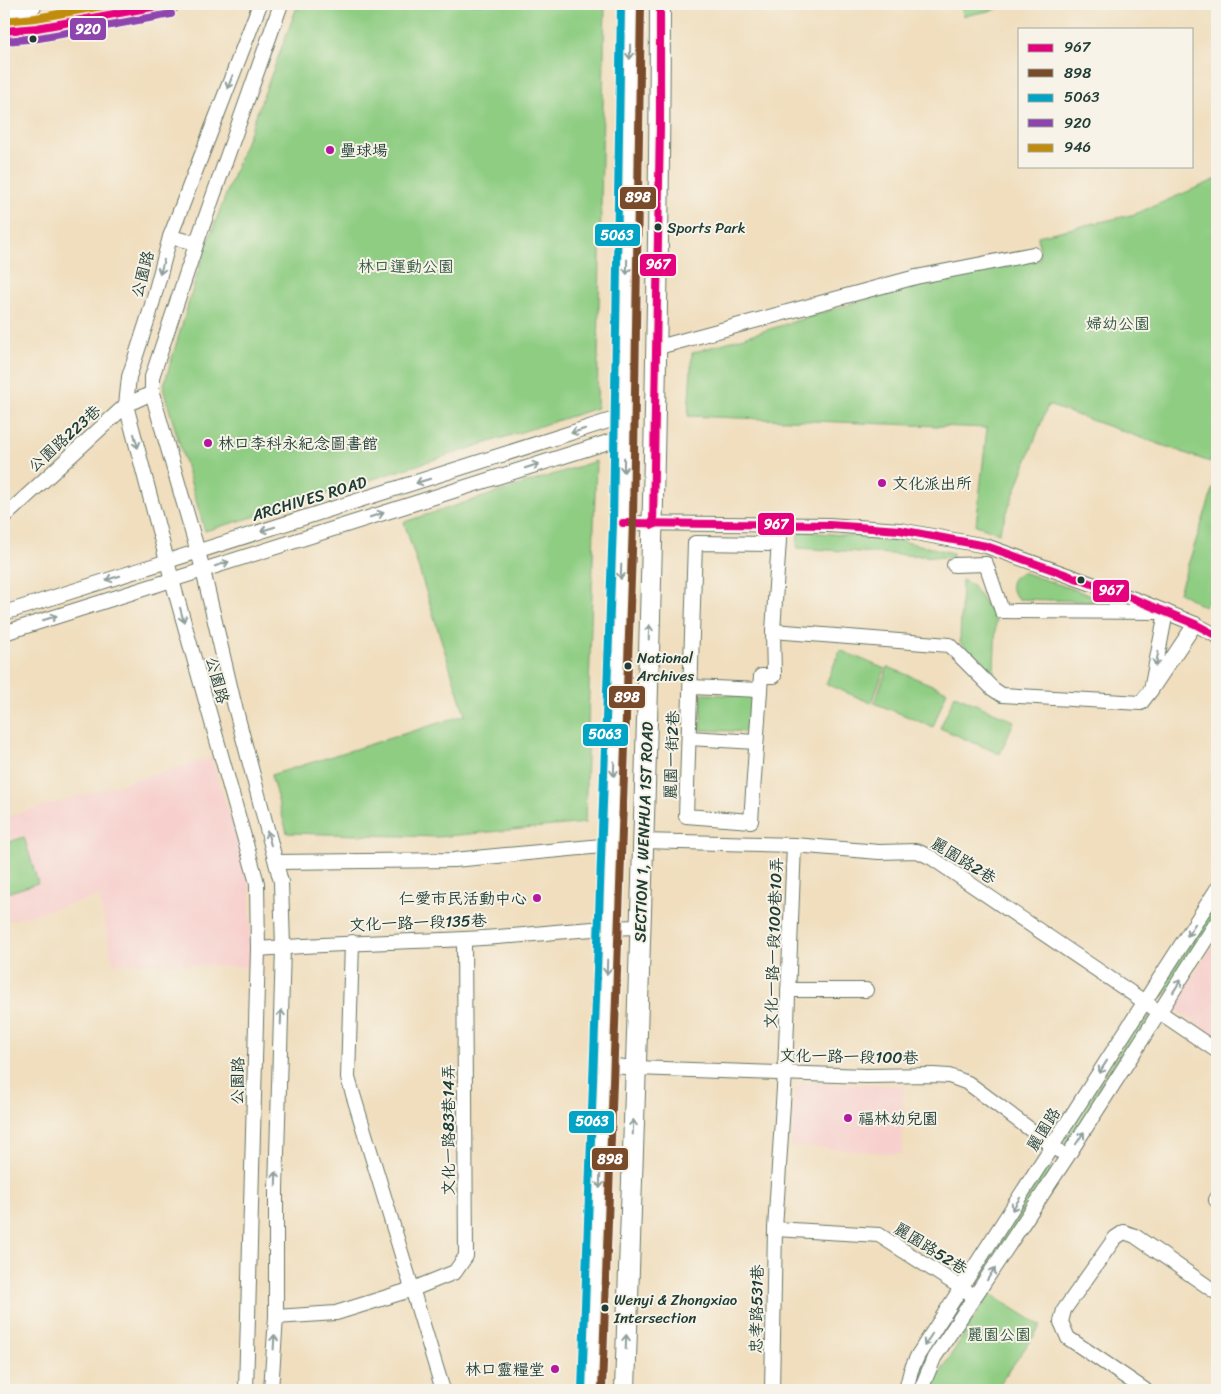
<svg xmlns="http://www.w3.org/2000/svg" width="1221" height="1394" viewBox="0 0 1221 1394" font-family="Sriracha,'LXGW WenKai TC',sans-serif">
  <rect width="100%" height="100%" fill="#f7f3e8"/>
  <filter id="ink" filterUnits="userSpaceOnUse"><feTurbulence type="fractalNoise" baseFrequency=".02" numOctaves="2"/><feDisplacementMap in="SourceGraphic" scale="10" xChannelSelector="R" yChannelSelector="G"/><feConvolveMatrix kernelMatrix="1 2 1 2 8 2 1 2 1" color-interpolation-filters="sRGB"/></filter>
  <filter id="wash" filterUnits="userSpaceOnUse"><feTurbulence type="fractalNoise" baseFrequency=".0096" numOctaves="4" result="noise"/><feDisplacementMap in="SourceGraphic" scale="20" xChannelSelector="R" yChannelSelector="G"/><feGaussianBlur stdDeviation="1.12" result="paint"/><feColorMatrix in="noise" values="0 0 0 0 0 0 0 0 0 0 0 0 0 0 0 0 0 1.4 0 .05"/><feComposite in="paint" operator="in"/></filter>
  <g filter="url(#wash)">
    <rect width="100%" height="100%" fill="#f0debe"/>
    <g fill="#f7d0cd">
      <polygon points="212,758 250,883 251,967 113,963 99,897 4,922 4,817"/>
      <polygon points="1217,939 1217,1039 1173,1007"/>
      <polygon points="801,1083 904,1086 902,1154 791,1146 795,1090"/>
    </g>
    <g fill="#8fcd83" stroke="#57855c">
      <polygon points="316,4 605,4 597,408 250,518 205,531 163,388 203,255 297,7"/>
      <polygon points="961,4 1006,4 994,10 963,16"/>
      <polygon points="1217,179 1217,440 1210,462 1048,405 999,533 976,525 987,428 688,416 692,353 906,287 1040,259 1038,236 1135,214"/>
      <polygon points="596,461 585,823 438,837 287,833 271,775 465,715 404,522"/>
      <polygon points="1217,477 1217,588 1204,607 1179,592"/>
      <polygon points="800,531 902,541 953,553 953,558 797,548 798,534"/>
      <path d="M1022,572l89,30 -93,-3c-10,-12 -10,-20 4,-27z"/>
      <polygon points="962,580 971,584 996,618 994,672 990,676 982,672 974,659 960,642"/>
      <polygon points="840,650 885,669 871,703 826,684"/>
      <polygon points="888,667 947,691 933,727 874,703"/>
      <polygon points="702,694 754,696 752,732 701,730"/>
      <polygon points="955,695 1014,721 1000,754 940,728"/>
      <polygon points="24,837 38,883 4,894 4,844"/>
      <polygon points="1217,902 1217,914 1166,994 1161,998 1159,992"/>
      <polygon points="1144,1012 1148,1012 1150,1017 1070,1143 1064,1144 1064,1140"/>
      <polygon points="1046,1167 1050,1167 1051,1172 980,1280 975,1282 975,1277"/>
      <polygon points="989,1293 1041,1326 995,1390 931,1390 931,1388"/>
      <polygon points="961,1299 966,1301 917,1390 912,1390 915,1370"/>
    </g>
  </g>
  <g filter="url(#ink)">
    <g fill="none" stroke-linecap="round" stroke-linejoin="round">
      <defs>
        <g id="minor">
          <polyline points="170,237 196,243"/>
          <polyline points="655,348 916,277 1033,254"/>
          <polyline points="4,517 126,405 152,393"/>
          <polyline points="623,523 829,525 900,530 986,546 1134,599 1195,624 1217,636"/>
          <polyline points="778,544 695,543 686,816 751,821 761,676 774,676 773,631 780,525"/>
          <polyline points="954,565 986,564 1002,611 1166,612 1151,690 1195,624"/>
          <polyline points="4,613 624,416"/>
          <polyline points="773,631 949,645 993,689 1002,695 1141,703 1151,690"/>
          <polyline points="4,633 624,437"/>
          <polyline points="691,687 760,690"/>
          <polyline points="689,738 756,742"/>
          <polyline points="642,841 794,845 879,852 917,851 932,858 1217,1051"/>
          <polyline points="276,862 454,860 612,845"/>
          <polyline points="352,942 348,1078 443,1390"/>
          <path d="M258,949c69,-5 137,-7 206,-10 59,-2 117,-12 176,-12"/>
          <polyline points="788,990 866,990"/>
          <polyline points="604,1065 635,1068 866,1076 933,1075 949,1076 968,1083 1059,1151"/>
          <polyline points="1216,1200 1217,1198"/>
          <polyline points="775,1229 879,1235 968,1292"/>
          <polyline points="276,1317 336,1313 413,1289 455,1272 466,1256 464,939"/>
          <polyline points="246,1390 258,949 257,883 172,580 126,405 129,377 150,312 170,237 260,4"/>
          <polyline points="271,1390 276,1317 276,1189 283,947 281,882 234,703 202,566 152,393 152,377 198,239 281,4"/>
          <polyline points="772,1390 775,1229 785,1072 794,845"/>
          <polyline points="906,1390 911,1370 918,1355 1217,889"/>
          <polyline points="922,1390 922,1387 934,1358 1067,1157 1217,922"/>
          <polyline points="1145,1390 1068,1338 1061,1322 1064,1310 1115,1238 1124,1232 1135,1236 1217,1293"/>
        </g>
        <g id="secondary">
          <polyline points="4,9 32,4"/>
          <polyline points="4,31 37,28 169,4"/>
          <polyline points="592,1390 623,523 631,4"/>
          <path d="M625,1390c15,-462 34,-924 35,-1386"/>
        </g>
      </defs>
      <use href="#minor" stroke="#687564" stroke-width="16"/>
      <use href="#secondary" stroke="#687564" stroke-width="22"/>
      <use href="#minor" stroke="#fff" stroke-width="14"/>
      <use href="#secondary" stroke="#fff" stroke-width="20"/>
      <defs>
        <g id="bus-1">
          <polyline points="4,31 37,28 169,4"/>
          <polyline points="623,523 829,525 900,530 986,546 1134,599 1195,624 1217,636"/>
          <polyline points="653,525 660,124 660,4"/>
        </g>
        <polyline id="bus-2" points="602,1390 633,523 641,4"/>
        <polyline id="bus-3" points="582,1390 613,523 621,4"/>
        <polyline id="bus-4" points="5,41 39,38 171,14"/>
        <polyline id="bus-5" points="4,21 36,18 114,4"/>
      </defs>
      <use href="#bus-1" stroke="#f7f3e8" stroke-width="11"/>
      <use href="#bus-2" stroke="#f7f3e8" stroke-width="11"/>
      <use href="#bus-3" stroke="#f7f3e8" stroke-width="11"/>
      <use href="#bus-4" stroke="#f7f3e8" stroke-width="11"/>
      <use href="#bus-5" stroke="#f7f3e8" stroke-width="11"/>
      <use href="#bus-1" stroke="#e5007d" stroke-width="8"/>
      <use href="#bus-2" stroke="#7a4b2a" stroke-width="8"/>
      <use href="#bus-3" stroke="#02a4c6" stroke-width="8"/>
      <use href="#bus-4" stroke="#8e44ad" stroke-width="8"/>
      <use href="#bus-5" stroke="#c18c0d" stroke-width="8"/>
    </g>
    <defs><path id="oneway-shaft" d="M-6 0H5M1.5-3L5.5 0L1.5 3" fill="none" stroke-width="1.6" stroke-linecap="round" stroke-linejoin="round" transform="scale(1.25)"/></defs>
    <g stroke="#8f9e9a">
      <use href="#oneway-shaft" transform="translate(630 52) rotate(91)"/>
      <use href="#oneway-shaft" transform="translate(230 82) rotate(111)"/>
      <use href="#oneway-shaft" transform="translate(162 267) rotate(105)"/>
      <use href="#oneway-shaft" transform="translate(627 267) rotate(91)"/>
      <use href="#oneway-shaft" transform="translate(578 431) rotate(162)"/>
      <use href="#oneway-shaft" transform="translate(136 441) rotate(75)"/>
      <use href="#oneway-shaft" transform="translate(624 465) rotate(91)"/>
      <use href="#oneway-shaft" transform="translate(532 466) rotate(-18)"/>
      <use href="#oneway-shaft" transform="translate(423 481) rotate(163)"/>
      <use href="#oneway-shaft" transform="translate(377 515) rotate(-18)"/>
      <use href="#oneway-shaft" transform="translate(268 529) rotate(163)"/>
      <use href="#oneway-shaft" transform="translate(222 564) rotate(-18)"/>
      <use href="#oneway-shaft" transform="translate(621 572) rotate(92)"/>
      <use href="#oneway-shaft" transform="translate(113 578) rotate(163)"/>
      <use href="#oneway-shaft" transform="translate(182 615) rotate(75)"/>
      <use href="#oneway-shaft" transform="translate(50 618) rotate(-17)"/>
      <use href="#oneway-shaft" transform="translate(649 632) rotate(-88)"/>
      <use href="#oneway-shaft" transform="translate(1157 659) rotate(101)"/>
      <use href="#oneway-shaft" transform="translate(614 769) rotate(92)"/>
      <use href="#oneway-shaft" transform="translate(269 838) rotate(-105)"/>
      <use href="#oneway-shaft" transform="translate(1191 930) rotate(123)"/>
      <use href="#oneway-shaft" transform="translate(607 967) rotate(92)"/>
      <use href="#oneway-shaft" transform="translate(1177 986) rotate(-58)"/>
      <use href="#oneway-shaft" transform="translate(281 1017) rotate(-88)"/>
      <use href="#oneway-shaft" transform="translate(1103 1067) rotate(122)"/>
      <use href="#oneway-shaft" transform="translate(633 1127) rotate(-88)"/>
      <use href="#oneway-shaft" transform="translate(1080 1138) rotate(-57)"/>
      <use href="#oneway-shaft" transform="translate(276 1179) rotate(-88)"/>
      <use href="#oneway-shaft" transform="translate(600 1181) rotate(92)"/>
      <use href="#oneway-shaft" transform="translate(1016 1204) rotate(123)"/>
      <use href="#oneway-shaft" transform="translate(991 1274) rotate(-57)"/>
      <use href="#oneway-shaft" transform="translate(928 1340) rotate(123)"/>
      <use href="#oneway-shaft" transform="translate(274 1342) rotate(-87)"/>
      <use href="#oneway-shaft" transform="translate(626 1342) rotate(-88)"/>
    </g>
  </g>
  <g fill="#1f3d34" stroke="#f7f3e8" stroke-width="2">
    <circle cx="33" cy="39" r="4.5"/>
    <circle cx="658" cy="227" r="4.5"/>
    <circle cx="1081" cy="580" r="4.5"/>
    <circle cx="628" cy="666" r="4.5"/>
    <circle cx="605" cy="1308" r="4.5"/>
  </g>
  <g fill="#b5179e" stroke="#f7f3e8" stroke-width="2">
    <circle cx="330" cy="150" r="5"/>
    <circle cx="208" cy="443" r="5"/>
    <circle cx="882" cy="483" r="5"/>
    <circle cx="537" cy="898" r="5"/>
    <circle cx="848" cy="1118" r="5"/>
    <circle cx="555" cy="1369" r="5"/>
  </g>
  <g text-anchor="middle" stroke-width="4" stroke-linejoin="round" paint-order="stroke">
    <g font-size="15" fill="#1f3d34" stroke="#f7f3e8" text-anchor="start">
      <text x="667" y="233">Sports Park</text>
      <text x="637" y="663">National<tspan x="637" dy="18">Archives</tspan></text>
      <text x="614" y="1305">Wenyi &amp; Zhongxiao<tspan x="614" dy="18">Intersection</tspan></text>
    </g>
    <g font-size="16" fill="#1f3d34" stroke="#f7f3e8" text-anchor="start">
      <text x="340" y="156">壘球場</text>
      <text x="218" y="449">林口李科永紀念圖書館</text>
      <text x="892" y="489">文化派出所</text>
      <text x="527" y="904" text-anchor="end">仁愛市民活動中心</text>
      <text x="858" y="1124">福林幼兒園</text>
      <text x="545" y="1375" text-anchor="end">林口靈糧堂</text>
    </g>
    <g font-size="16" fill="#355a44" stroke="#f7f3e8">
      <text x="406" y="272">林口運動公園</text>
      <text x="1118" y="329">婦幼公園</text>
      <text x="999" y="1340">麗園公園</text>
    </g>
    <g font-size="16" fill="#1f3d34" stroke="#f7f3e8">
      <text transform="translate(142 274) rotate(-75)" y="6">公園路</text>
      <text transform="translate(64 438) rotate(-42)" y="6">公園路223巷</text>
      <text transform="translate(309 498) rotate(-17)" y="6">ARCHIVES ROAD</text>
      <text transform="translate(218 680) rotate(75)" y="6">公園路</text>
      <text transform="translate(671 755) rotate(-88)" y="6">麗園一街2巷</text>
      <text transform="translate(643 832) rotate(-88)" y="6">SECTION 1, WENHUA 1ST ROAD</text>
      <text transform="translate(964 860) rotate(32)" y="6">麗園路2巷</text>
      <text transform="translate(418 922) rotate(-2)" y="6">文化一路一段135巷</text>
      <text transform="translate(773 943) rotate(-88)" y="6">文化一路一段100巷10弄</text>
      <text transform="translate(849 1056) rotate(1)" y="6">文化一路一段100巷</text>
      <text transform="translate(237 1081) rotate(-89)" y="6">公園路</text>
      <text transform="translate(1043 1129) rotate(-58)" y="6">麗園路</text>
      <text transform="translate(448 1130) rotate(-90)" y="6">文化一路83巷14弄</text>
      <text transform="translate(931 1248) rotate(32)" y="6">麗園路52巷</text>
      <text transform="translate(756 1309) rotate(-89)" y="6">忠孝路531巷</text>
    </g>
  </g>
  <g stroke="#f7f3e8" stroke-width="2">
    <rect x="69" y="17" width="38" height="24" rx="5" fill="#8e44ad"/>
    <rect x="619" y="186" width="38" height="24" rx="5" fill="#7a4b2a"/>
    <rect x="594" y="223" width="47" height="24" rx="5" fill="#02a4c6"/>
    <rect x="639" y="253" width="38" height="24" rx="5" fill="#e5007d"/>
    <rect x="757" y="512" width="38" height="24" rx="5" fill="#e5007d"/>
    <rect x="1092" y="579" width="38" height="24" rx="5" fill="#e5007d"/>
    <rect x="608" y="685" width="38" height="24" rx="5" fill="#7a4b2a"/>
    <rect x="582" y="723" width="47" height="24" rx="5" fill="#02a4c6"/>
    <rect x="568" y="1110" width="47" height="24" rx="5" fill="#02a4c6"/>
    <rect x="591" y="1147" width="38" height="24" rx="5" fill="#7a4b2a"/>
  </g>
  <g font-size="14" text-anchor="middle" font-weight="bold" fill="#fff">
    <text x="88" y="34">920</text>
    <text x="638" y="202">898</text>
    <text x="617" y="240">5063</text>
    <text x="658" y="269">967</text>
    <text x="776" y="529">967</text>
    <text x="1111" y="595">967</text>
    <text x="627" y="702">898</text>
    <text x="605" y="739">5063</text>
    <text x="592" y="1126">5063</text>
    <text x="610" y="1164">898</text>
  </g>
  <rect width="1221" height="1394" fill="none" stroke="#f7f3e8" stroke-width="20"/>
  <rect x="1018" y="28" width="175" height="140" fill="#f7f3e8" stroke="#a1aaa0"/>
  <rect x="1028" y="44" width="25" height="8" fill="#e5007d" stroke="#a1aaa0"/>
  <text x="1064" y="52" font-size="15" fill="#1f3d34">967</text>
  <rect x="1028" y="69" width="25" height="8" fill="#7a4b2a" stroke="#a1aaa0"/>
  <text x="1064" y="78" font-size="15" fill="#1f3d34">898</text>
  <rect x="1028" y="94" width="25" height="8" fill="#02a4c6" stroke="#a1aaa0"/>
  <text x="1064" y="102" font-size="15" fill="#1f3d34">5063</text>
  <rect x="1028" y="119" width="25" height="8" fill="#8e44ad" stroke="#a1aaa0"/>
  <text x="1064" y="128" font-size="15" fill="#1f3d34">920</text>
  <rect x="1028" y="144" width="25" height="8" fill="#c18c0d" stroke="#a1aaa0"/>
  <text x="1064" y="152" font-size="15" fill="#1f3d34">946</text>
</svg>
